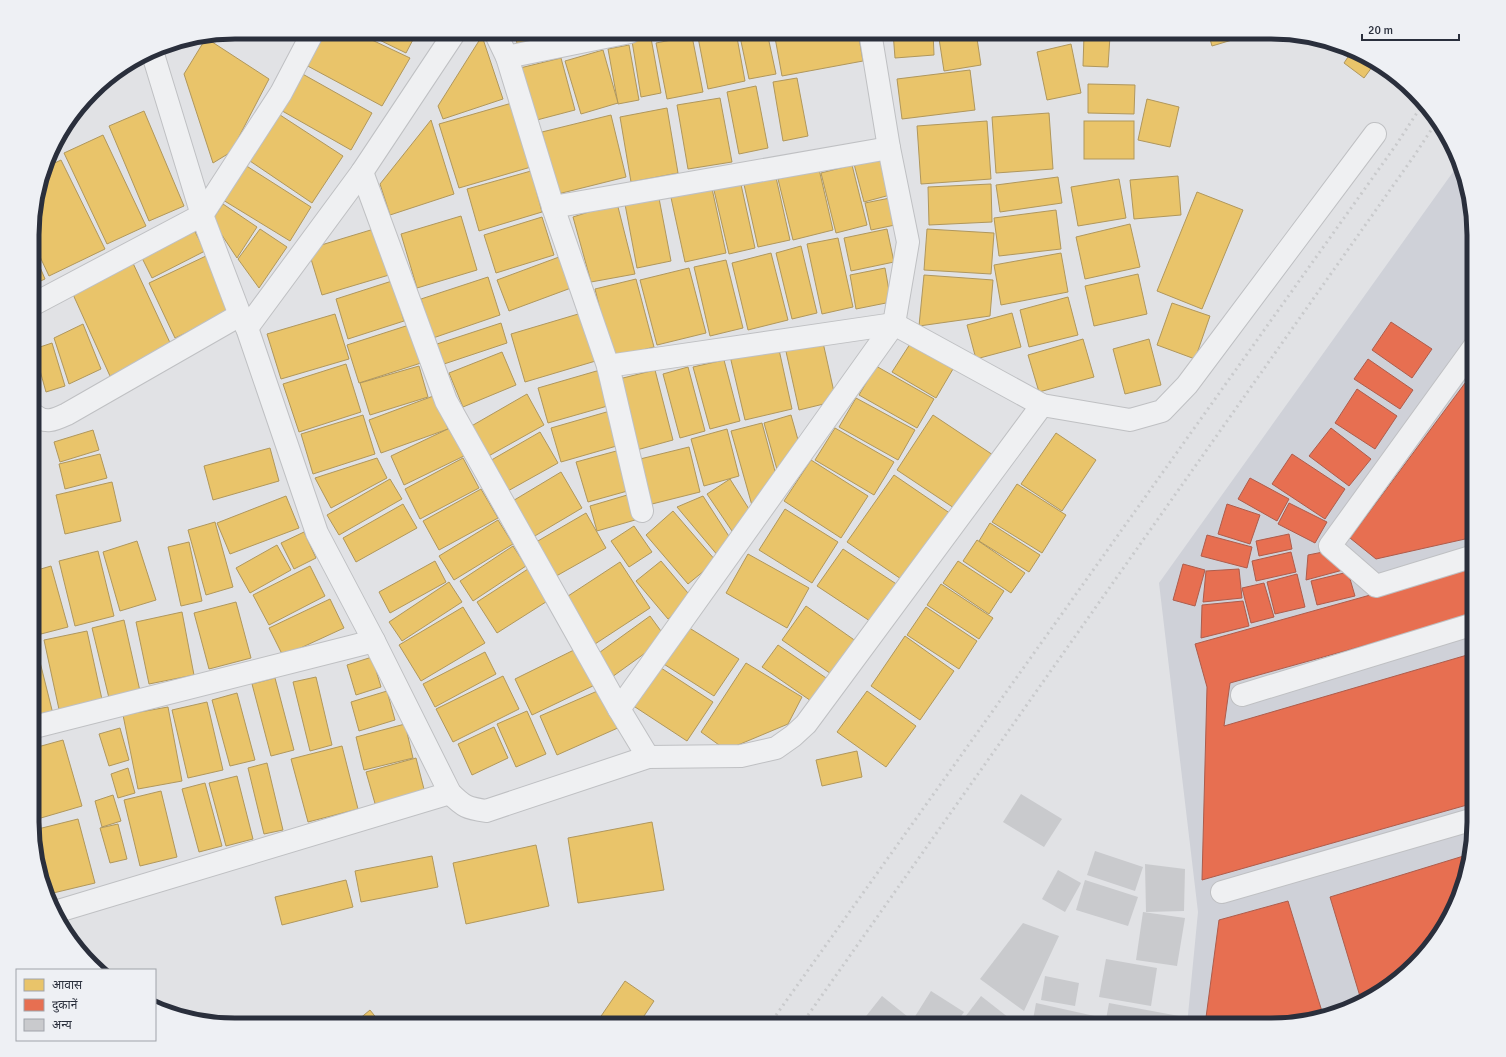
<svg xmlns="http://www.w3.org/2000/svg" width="1506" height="1057" viewBox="0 0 1506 1057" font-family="Signika,'Noto Sans Devanagari',sans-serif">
  <rect width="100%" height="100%" fill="#e1e2e5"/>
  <polygon fill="#cfd1d8" points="1458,165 1474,222 1474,835 1463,888 1432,945 1405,975 1361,1004 1323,1018 1271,1025 1187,1025 1198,912 1159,583"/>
  <g fill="#e9c46a" stroke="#b0975c">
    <polygon points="324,32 355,32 410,58 382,106 304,64"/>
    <polygon points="363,32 417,32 406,53"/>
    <polygon points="514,32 568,32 568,34 518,47"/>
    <polygon points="697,32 736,32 745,81 708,89"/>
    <polygon points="739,32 767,32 776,74 749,79"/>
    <polygon points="774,32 858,32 863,61 782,76"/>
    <polygon points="893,32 933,32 934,55 895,58"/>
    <polygon points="938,32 976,32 981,65 944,71"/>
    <polygon points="1208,32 1252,32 1252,34 1212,46"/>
    <polygon points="1084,35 1110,36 1108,67 1083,66"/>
    <polygon points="482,36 503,99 443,119 438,106"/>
    <polygon points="692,36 703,92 667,99 656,43"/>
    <polygon points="206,38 269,79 231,152 213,163 184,74"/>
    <polygon points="651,38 661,93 641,97 632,41"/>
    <polygon points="1071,44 1081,93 1047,100 1037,52"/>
    <polygon points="629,45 639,100 618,104 608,49"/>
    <polygon points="603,50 618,103 581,114 565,61"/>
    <polygon points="1352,51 1375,63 1364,78 1344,63"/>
    <polygon points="561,58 575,110 533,121 520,68"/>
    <polygon points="970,70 975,110 902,119 897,79"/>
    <polygon points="299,72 372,113 351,150 277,108"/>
    <polygon points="797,78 808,136 783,141 773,82"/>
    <polygon points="1088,84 1135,85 1134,114 1088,113"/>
    <polygon points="756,86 768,148 739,154 727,92"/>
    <polygon points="720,98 732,162 688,169 677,105"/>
    <polygon points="1147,99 1179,107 1170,147 1138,140"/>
    <polygon points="512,103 531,167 459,188 439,124"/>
    <polygon points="667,108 678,173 631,182 620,117"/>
    <polygon points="144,111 184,206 149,221 109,126"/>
    <polygon points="277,113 343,156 312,203 247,159"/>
    <polygon points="1049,113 1053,169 996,173 992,117"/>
    <polygon points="611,115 626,177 558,194 542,132"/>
    <polygon points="431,120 454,194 390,215 380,184"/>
    <polygon points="987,121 991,179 921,184 917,126"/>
    <rect x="1084" y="121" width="50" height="38"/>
    <polygon points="103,135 146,226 107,244 64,153"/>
    <polygon points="881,158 890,195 864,202 854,164"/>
    <polygon points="61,160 105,249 49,276 34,244 34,209 46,167"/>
    <polygon points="245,165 311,207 290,241 223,200"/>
    <polygon points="852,165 867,225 836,233 821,173"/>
    <polygon points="819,169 833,230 793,240 778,179"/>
    <polygon points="531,171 542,212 479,231 467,189"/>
    <polygon points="775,173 790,240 758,247 743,180"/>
    <polygon points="1178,176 1181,215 1134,219 1130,180"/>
    <polygon points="1058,177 1062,203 1000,212 996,185"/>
    <polygon points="1119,179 1126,218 1078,226 1071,187"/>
    <polygon points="740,180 755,248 729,254 713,186"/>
    <polygon points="711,184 726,253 685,262 670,193"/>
    <polygon points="991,184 992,222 929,225 928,187"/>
    <polygon points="1197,192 1243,210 1202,309 1157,291"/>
    <polygon points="658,193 671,261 637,268 624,199"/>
    <polygon points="890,198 895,225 871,230 865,203"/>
    <polygon points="617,203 635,274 591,282 573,217"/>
    <polygon points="223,204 257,227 237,258 212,220"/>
    <polygon points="1056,210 1061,249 999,256 994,218"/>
    <polygon points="461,216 477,270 417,288 401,234"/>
    <polygon points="542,217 554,255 496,273 484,235"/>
    <polygon points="1130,224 1140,267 1085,279 1076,237"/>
    <polygon points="192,226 205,251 152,278 139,252"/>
    <polygon points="260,229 287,247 259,288 238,259"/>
    <polygon points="374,229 389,275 322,295 308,249"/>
    <polygon points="887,229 894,262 851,271 844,238"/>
    <polygon points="927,229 994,233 991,274 924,270"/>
    <polygon points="838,238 853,307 822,314 807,244"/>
    <polygon points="801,246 817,313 792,319 776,253"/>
    <polygon points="34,253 45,279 34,284"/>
    <polygon points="771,253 788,320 748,330 732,263"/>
    <polygon points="1061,253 1068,292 1001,305 994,265"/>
    <polygon points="206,256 232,311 175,338 149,283"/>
    <polygon points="559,257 571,288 509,311 497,280"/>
    <polygon points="726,260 743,328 710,336 694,267"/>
    <polygon points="132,261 172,347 110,376 71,290"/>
    <polygon points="689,268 706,333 657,345 640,280"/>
    <polygon points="885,268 891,302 856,309 850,275"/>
    <polygon points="1138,274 1147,314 1094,326 1085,286"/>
    <polygon points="924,275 993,280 990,316 919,326"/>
    <polygon points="488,277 500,315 433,338 421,299"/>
    <polygon points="636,279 654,347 612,358 595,289"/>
    <polygon points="392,281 404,321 348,339 336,299"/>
    <polygon points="1068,297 1078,335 1029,347 1020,310"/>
    <polygon points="1172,303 1210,316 1195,359 1157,345"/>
    <polygon points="585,312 599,360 525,382 511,334"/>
    <polygon points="1012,313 1021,347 976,359 967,325"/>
    <polygon points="335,314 349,359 281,379 267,334"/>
    <polygon points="501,323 507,343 444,364 437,344"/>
    <polygon points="83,324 101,369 69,384 54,338"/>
    <polygon points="409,325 421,363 359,383 347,345"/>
    <polygon points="822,338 836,401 799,410 785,347"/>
    <polygon points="1083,339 1094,377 1039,392 1028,355"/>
    <polygon points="1149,339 1161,385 1125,394 1113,349"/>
    <polygon points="52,343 65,386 46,392 34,349"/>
    <polygon points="910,344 953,369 936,398 892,372"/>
    <polygon points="778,345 792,409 745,420 730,356"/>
    <polygon points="502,352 516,385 463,407 449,373"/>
    <polygon points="724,360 740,421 710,429 693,367"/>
    <polygon points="346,364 361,412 299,432 283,384"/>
    <polygon points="419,366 428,397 370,415 360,383"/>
    <polygon points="876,366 934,399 917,428 859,395"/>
    <polygon points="688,367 705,431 680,438 663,374"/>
    <polygon points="600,370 611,405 548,423 538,388"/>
    <polygon points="655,370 673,440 633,451 615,380"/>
    <polygon points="527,394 544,425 485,458 468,428"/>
    <polygon points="436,395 448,429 381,453 369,420"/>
    <polygon points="856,398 915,430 898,460 839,427"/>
    <polygon points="610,411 620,445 561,462 551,428"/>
    <polygon points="363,415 375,454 313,474 301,434"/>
    <polygon points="791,415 800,447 778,473 764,423"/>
    <polygon points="933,415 993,455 957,510 897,470"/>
    <polygon points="762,423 776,475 753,509 731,431"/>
    <polygon points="450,428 464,456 404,485 391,456"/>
    <polygon points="835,428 894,462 874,495 815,460"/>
    <polygon points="727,429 739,476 704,486 691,439"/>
    <polygon points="93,430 99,450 60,462 54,442"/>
    <polygon points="540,432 558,463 506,492 488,462"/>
    <polygon points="1056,433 1096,460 1062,511 1021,484"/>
    <polygon points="689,447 700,492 648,505 636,460"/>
    <polygon points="270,448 279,481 213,500 204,466"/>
    <polygon points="620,450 631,490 588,502 576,462"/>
    <polygon points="100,454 107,478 65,489 59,464"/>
    <polygon points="377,458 387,478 331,508 315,478"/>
    <polygon points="463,458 479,488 420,519 405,489"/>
    <polygon points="811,460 868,496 841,538 784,501"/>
    <polygon points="561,472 582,508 528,540 506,505"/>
    <polygon points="894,475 951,514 904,581 847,542"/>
    <polygon points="390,479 402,499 339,535 327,515"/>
    <polygon points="730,479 749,509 734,534 707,494"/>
    <polygon points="112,482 121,521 65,534 56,495"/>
    <polygon points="1017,484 1066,515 1042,553 992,522"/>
    <polygon points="481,489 498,518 439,550 423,521"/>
    <polygon points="634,493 642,518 597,531 590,506"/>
    <polygon points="286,496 299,528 230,554 217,523"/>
    <polygon points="703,496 732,541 719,557 677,507"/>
    <polygon points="403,504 417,528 356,562 343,538"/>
    <polygon points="785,509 838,542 812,583 759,550"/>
    <polygon points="673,511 716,561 688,584 646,535"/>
    <polygon points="586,513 606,548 551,579 531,545"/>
    <polygon points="498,520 513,544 454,580 439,556"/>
    <polygon points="215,522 233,587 206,595 188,530"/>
    <polygon points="990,523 1040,555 1029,572 979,541"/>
    <polygon points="634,526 652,552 629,567 611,541"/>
    <polygon points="304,532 316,558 294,569 281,543"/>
    <polygon points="977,540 1025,573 1011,593 963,561"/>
    <polygon points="137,541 156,600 120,611 103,552"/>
    <polygon points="189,542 202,601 181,606 168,547"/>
    <polygon points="277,545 291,570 250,593 236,568"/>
    <polygon points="513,546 526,566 473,601 460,581"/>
    <polygon points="843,549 901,587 876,625 817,586"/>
    <polygon points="98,551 114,616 75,626 59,561"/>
    <polygon points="748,554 809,588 787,628 726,593"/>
    <polygon points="435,561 446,582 390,613 379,592"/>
    <polygon points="661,561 693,599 668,619 636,581"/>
    <polygon points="958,561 1004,591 989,614 943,583"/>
    <polygon points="620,562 650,608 595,644 565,598"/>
    <polygon points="51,566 68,627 41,634 34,607 34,571"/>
    <polygon points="310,566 325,596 269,625 253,595"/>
    <polygon points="528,569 549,600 497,633 477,602"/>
    <polygon points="449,582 462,602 402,641 389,622"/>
    <polygon points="941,584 993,618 979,639 927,605"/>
    <polygon points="330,599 344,628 283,656 269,628"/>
    <polygon points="236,602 251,658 209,669 194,613"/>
    <polygon points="806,606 860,644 837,678 782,640"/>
    <polygon points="463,607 485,643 421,681 399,645"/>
    <polygon points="926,607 977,641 959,669 907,635"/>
    <polygon points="182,612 194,675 149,684 136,622"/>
    <polygon points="650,616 666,638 612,677 596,655"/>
    <polygon points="124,620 140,691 109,698 92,628"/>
    <polygon points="683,624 739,659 714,696 659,661"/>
    <polygon points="87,631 103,704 60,714 44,640"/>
    <polygon points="905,636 954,671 920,720 871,686"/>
    <polygon points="34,638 53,714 34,719"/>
    <polygon points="778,645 829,680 814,703 762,667"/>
    <polygon points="580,647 597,684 532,715 515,679"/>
    <polygon points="485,652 496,674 435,707 423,684"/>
    <polygon points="372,657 381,687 356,695 347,665"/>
    <polygon points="746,663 802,697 788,724 726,750 701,732"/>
    <polygon points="655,664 713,702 687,741 629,703"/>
    <polygon points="503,676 519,709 453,742 436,709"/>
    <polygon points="316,677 332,745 310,751 293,682"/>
    <polygon points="275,678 294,750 271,756 252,684"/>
    <polygon points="602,689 620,727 557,755 540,716"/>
    <polygon points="387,691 395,720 359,731 351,702"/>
    <polygon points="867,691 916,726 886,767 837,732"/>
    <polygon points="237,693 255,760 230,766 212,700"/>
    <polygon points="207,702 223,770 188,778 172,710"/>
    <polygon points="168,707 182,781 138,789 123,715"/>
    <polygon points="527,711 546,754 516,767 497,724"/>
    <polygon points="405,724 413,758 364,770 356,737"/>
    <polygon points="494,727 508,758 472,775 458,744"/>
    <polygon points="120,728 129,760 109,766 99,734"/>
    <polygon points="63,740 82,806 34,820 34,748"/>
    <polygon points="342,746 358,809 308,822 291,759"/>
    <polygon points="857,751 862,777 822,786 816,760"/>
    <polygon points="416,758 425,793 376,807 366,772"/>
    <polygon points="267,763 283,830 264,834 248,768"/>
    <polygon points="128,768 135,793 118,798 111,774"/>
    <polygon points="237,776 253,839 226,846 209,783"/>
    <polygon points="205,783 222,846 199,852 182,789"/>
    <polygon points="161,791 177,857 140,866 124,800"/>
    <polygon points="113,795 121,821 102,827 95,801"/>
    <polygon points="78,819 95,883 49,894 34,848 34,830"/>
    <polygon points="652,822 664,890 578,903 568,838"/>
    <polygon points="118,824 127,859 110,863 100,828"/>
    <polygon points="536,845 549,906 466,924 453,863"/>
    <polygon points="432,856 438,887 361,902 355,871"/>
    <polygon points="346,880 353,907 282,925 275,897"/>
    <polygon points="625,981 654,1001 638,1025 595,1025"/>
    <polygon points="370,1010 382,1025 352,1025"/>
  </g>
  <g fill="#e76f51" stroke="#ae5c4b">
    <polygon points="1391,322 1432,349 1412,378 1372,350"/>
    <polygon points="1368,359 1413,390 1400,409 1354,379"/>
    <polygon points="1474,371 1474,537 1376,559 1350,538"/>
    <polygon points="1357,389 1397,416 1375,449 1335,423"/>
    <polygon points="1331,428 1371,459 1349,486 1309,456"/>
    <polygon points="1292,454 1345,489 1325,519 1272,484"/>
    <polygon points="1250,478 1289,499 1277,521 1238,499"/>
    <polygon points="1289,503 1327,522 1315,543 1278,524"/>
    <polygon points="1227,504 1260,515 1250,544 1218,534"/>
    <polygon points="1289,534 1292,549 1259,556 1256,541"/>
    <polygon points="1207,535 1252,547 1247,568 1201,556"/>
    <polygon points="1333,550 1343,570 1306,580 1308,555"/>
    <polygon points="1291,552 1296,572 1256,581 1252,561"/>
    <polygon points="1183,564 1205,570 1195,606 1173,600"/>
    <polygon points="1474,566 1474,615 1230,683 1224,726 1474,653 1474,803 1202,880 1207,687 1195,644"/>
    <polygon points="1239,569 1242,598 1203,602 1206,571"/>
    <polygon points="1348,572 1355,596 1317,605 1311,581"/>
    <polygon points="1297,574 1305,607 1275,614 1267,582"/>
    <polygon points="1264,583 1274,617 1251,623 1242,588"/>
    <polygon points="1243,601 1249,626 1201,638 1202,605"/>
    <polygon points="1470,854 1463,888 1432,945 1405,975 1362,1003 1330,897"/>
    <polygon points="1288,901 1324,1018 1271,1025 1205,1025 1219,920"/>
  </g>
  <g fill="#c9cacd">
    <polygon points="1021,794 1062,819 1044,847 1003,822"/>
    <polygon points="1095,851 1143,867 1135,891 1087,875"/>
    <polygon points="1145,864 1185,869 1184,911 1146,912"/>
    <polygon points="1058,870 1081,883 1065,912 1042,899"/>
    <polygon points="1085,880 1138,897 1128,926 1076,910"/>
    <polygon points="1143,912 1185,918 1177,966 1136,960"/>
    <polygon points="1023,923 1059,936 1024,1011 980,979"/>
    <polygon points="1106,959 1157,968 1151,1006 1099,997"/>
    <polygon points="1045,976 1079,983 1075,1006 1041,1000"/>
    <polygon points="931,991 964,1012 955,1025 924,1025 914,1018"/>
    <polygon points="882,996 918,1025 859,1025"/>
    <polygon points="981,996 1018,1025 959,1025"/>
    <polygon points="1036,1003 1099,1017 1098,1025 1032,1025"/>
    <polygon points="1109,1003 1179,1016 1178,1025 1105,1025"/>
  </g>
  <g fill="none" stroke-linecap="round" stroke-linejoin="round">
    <defs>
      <g id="street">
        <polyline points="495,32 507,57 553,207 608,366 642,511"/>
        <path d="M152,51l50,164 38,100 7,13 70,205 57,108 76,152c14,14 17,15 36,18l162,-54 93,-1 35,-8 17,-12 13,-12 236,-319"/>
        <polyline points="507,57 630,32"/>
        <polyline points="362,172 446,401 619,709 648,757"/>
        <polyline points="553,207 889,148"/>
        <polyline points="34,304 202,215 281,93 313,32"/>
        <polyline points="247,328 362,172 455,32"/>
        <polyline points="1474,347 1330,546 1376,586 1474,556"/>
        <polyline points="608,366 894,324 1042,405 1130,420 1162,411 1187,385 1375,134"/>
        <path d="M34,415c12,9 20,5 33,-1l173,-99"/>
        <polyline points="1242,695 1474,624"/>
        <polyline points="619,709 894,324 908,242 889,148 870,32"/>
        <polyline points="34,727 374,641"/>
        <polyline points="1222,892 1474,819"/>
        <polyline points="55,912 450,793"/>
      </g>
    </defs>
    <use href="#street" stroke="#bfc0c3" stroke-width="24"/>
    <use href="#street" stroke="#eff0f2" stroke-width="22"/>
    <g stroke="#c9cacc" stroke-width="3" stroke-dasharray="2 4" stroke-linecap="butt">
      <polyline points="769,1025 1396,145 1424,102"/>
      <polyline points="801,1025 1414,156 1437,121"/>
    </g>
  </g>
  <path d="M0 0H1506V1057H0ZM235 39H1271A196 196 0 0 1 1467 235V822A196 196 0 0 1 1271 1018H235A196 196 0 0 1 39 822V235A196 196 0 0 1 235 39Z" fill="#eef0f4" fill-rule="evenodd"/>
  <path fill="none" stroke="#2a2f3c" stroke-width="5" d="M235 39H1271A196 196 0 0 1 1467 235V822A196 196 0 0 1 1271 1018H235A196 196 0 0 1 39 822V235A196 196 0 0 1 235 39Z"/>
  <rect x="16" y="969" width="140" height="72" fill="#eef0f4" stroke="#a0a3aa"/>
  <rect x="24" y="979" width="20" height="12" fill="#e9c46a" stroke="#a0a3aa"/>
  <text x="52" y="989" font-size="12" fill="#2a2f3c">आवास</text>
  <rect x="24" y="999" width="20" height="12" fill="#e76f51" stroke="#a0a3aa"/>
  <text x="52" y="1009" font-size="12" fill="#2a2f3c">दुकानें</text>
  <rect x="24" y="1019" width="20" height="12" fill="#c9cacd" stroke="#a0a3aa"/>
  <text x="52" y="1029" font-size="12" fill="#2a2f3c">अन्य</text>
  <path d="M1362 34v6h97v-6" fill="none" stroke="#2a2f3c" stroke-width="2"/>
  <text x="1368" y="34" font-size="12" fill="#2a2f3c" stroke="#eef0f4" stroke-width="3" paint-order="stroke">20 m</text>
</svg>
